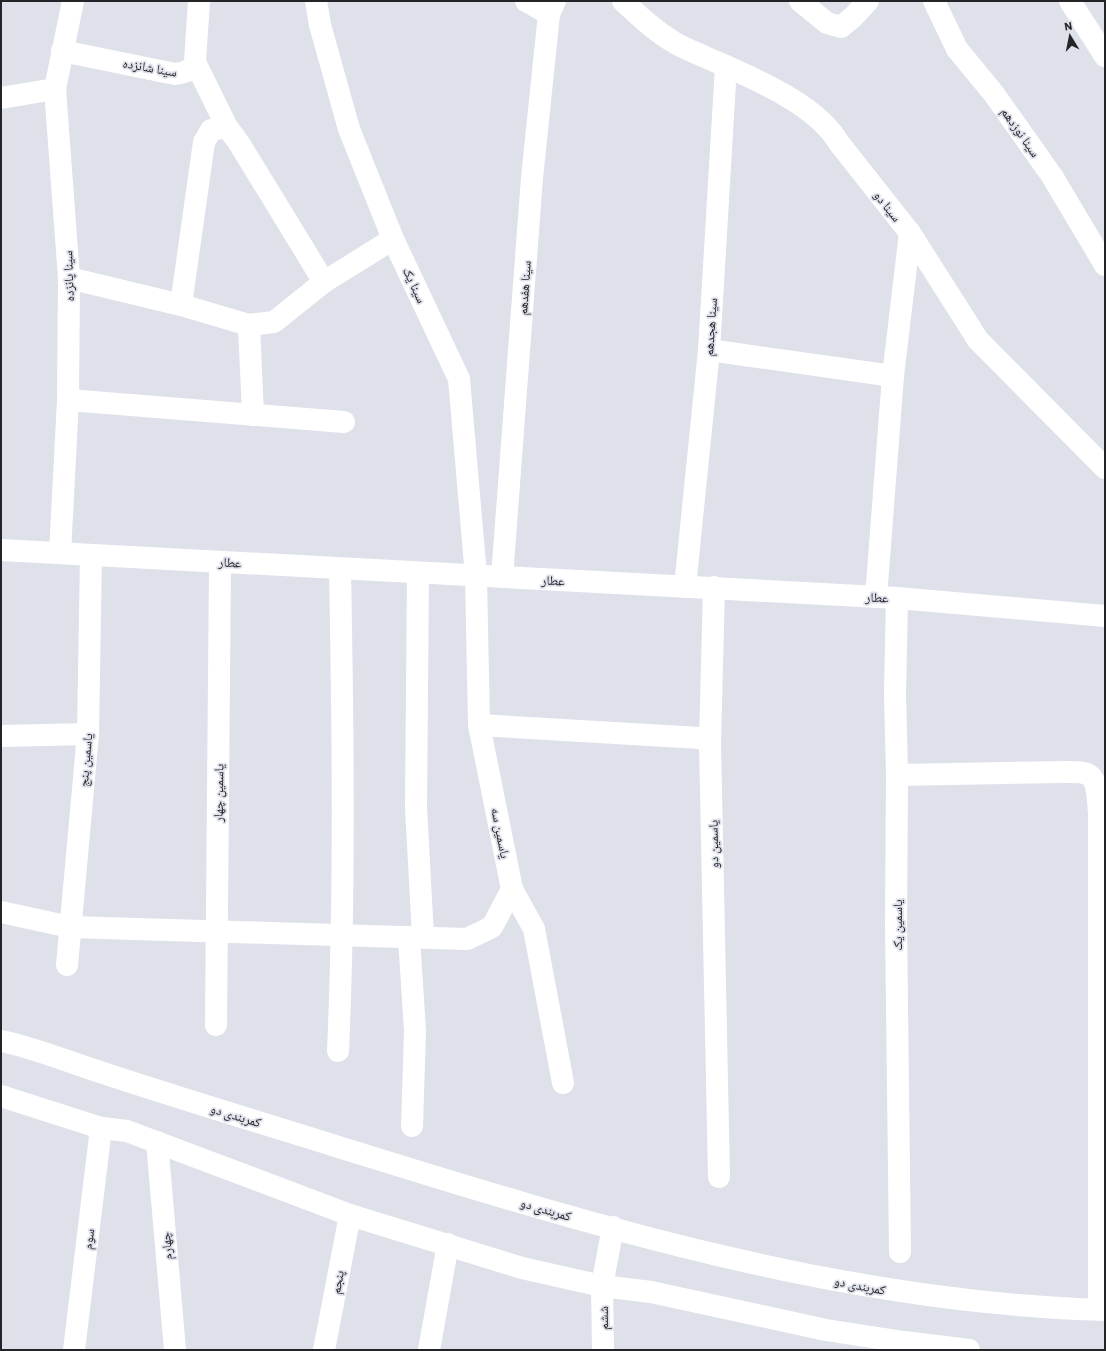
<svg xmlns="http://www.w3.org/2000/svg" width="1106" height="1351" viewBox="0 0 1106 1351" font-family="'IBM Plex Sans','Noto Naskh Arabic',sans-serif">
  <rect width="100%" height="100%" fill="#dee1ea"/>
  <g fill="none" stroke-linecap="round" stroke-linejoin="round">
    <g stroke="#fff" stroke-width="22">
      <polyline points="316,1 320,25 349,129 393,239 459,379 476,576 479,725 512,889 534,929 563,1083"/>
      <polyline points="526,1 549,14"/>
      <path d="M623,1c16,15 31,29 49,40 10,7 23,11 33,16 43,19 110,45 134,86l71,90 68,107 127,128"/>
      <polyline points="800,1 827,23 841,27 853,17 868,1"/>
      <polyline points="934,1 957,49 994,94 1052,176 1105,265"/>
      <path d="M62,51l113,23c10,-2 16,-2 20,-12l4,-61"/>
      <polyline points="195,62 227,127 239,143 324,282"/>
      <polyline points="1,98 55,89"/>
      <polyline points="69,278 181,305 249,325 274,322 324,282 393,239"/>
      <polyline points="181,305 204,142 211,130 227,127"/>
      <polyline points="249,325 253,415"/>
      <polyline points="709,350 893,376"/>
      <polyline points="68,400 344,422"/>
      <polyline points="60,553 68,400 69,278 55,89 73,1"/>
      <polyline points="418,573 416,807 423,937"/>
      <polyline points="502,577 532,178 549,14 555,1"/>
      <polyline points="685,587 709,350 726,66"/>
      <polyline points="876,597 893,376 910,233"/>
      <polyline points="897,598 895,694 897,775 896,924 900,1252"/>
      <polyline points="479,725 700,738 710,743 719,1177"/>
      <polyline points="1,736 88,734"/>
      <polyline points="710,743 714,587"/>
      <path d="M897,775l167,-3c7,0 19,-1 25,3 10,7 9,29 10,40v494"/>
      <polyline points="1,912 70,927 467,939 492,927 512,889"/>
      <polyline points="409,937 415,1031 412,1126"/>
      <polyline points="67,965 88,734 91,555"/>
      <polyline points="216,1025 220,562"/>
      <path d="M338,1051c7,-160 5,-321 2,-481"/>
      <polyline points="157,1142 175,1350"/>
      <polyline points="74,1350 101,1128"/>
      <polyline points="324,1350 350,1215"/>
      <polyline points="429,1350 448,1244"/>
      <polyline points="603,1350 602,1286 613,1227"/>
    </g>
    <g stroke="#fff" stroke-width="22">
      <polyline points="1070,1 1105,56"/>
      <polyline points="1,550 897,598 1105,616"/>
      <path d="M1,1041c31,6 62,19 93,29 54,18 109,35 164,52 277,85 555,180 847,188"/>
      <polyline points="1,1096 101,1128 127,1131 350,1215 522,1268 602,1286 651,1292 826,1330 904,1342 969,1350"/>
    </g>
  </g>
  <g text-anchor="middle" stroke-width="3.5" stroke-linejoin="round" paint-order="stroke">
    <g font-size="13" fill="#232428" stroke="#dee1ea">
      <text transform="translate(150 67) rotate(10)" y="5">سینا شانزده</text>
      <text transform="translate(1021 132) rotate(55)" y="5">سینا نوزدهم</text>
      <text transform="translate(888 206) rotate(52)" y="5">سینا دو</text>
      <text transform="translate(68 276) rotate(-92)" y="5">سینا پانزده</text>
      <text transform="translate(415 285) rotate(65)" y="5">سینا یک</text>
      <text transform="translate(524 288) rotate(-86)" y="5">سینا هفدهم</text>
      <text transform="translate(710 327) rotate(-86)" y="5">سینا هجدهم</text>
      <text transform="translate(230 562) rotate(4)" y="5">عطار</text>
      <text transform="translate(553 580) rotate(3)" y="5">عطار</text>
      <text transform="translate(877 597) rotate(3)" y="5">عطار</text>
      <text transform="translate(85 760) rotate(-85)" y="5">یاسمین پنج</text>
      <text transform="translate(218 793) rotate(-89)" y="5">یاسمین چهار</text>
      <text transform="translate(501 833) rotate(79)" y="5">یاسمین سه</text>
      <text transform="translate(713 844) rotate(-91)" y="5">یاسمین دو</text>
      <text transform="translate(897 925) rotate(-90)" y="5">یاسمین یک</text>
      <text transform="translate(236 1115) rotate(17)" y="5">کمربندی دو</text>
      <text transform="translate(546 1209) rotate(16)" y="5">کمربندی دو</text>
      <text transform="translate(88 1239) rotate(-83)" y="5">سوم</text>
      <text transform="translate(166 1246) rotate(-95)" y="5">چهارم</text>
      <text transform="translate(337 1282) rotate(-79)" y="5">پنجم</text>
      <text transform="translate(860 1285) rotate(11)" y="5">کمربندی دو</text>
      <text transform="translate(603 1318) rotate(-91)" y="5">ششم</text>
    </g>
  </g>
  <rect width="1106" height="1351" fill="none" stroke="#232428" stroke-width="4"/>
  <g transform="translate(1070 36) rotate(350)" stroke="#dee1ea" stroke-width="3" paint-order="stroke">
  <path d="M0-3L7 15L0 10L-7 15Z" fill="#232428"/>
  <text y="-6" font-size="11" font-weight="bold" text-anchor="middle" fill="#232428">N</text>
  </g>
</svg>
